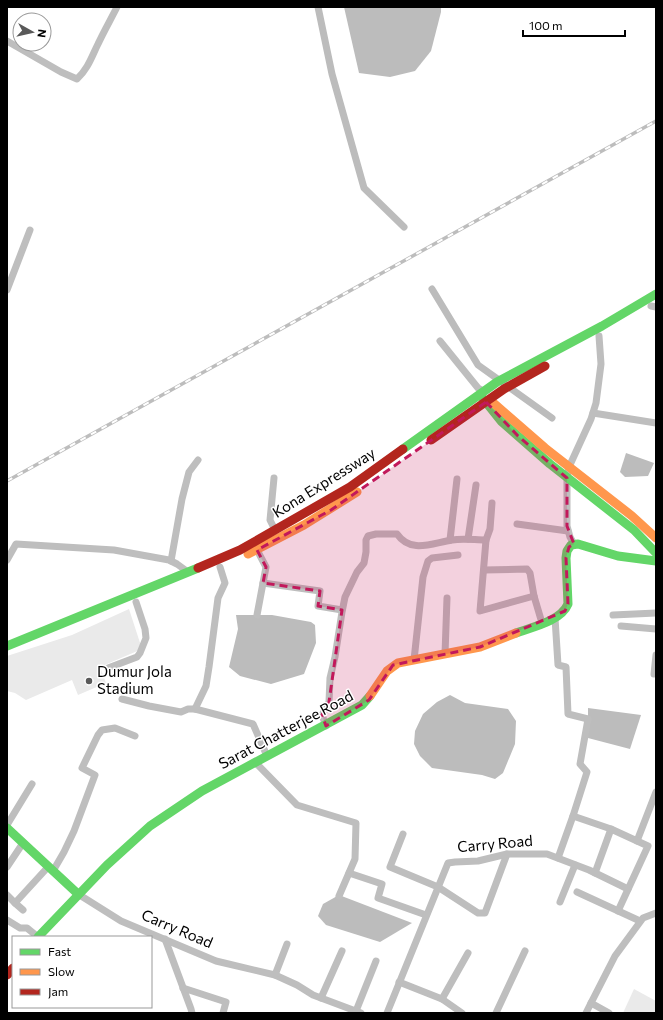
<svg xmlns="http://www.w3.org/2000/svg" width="663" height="1020" viewBox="0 0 663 1020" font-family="Commissioner,sans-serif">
  <rect width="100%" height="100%" fill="#fff"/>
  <g fill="#eaeaea">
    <polygon points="129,609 142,649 100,667 106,683 78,695 72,680 26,700 15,693 7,691 7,656 72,635"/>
    <polygon points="634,989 656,1001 656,1013 623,1013"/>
  </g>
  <g fill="#bcbcbc">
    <polygon points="344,7 441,7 441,12 431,51 415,71 390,77 359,73"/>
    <polygon points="626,453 654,463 648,476 625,477 620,472"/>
    <polygon points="236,615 272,615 311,622 315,625 316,643 304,674 271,684 240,676 229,667 238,629"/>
    <polygon points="450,695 465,703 508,709 516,721 515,744 503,773 495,779 482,775 432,768 420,756 414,744 415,731 423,714 437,702"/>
    <polygon points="588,708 641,715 630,749 588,738"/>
    <polygon points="339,895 412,923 380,942 326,925 318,916 323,904"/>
  </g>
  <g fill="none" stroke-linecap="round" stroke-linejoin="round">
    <g stroke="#bcbcbc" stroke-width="7">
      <polyline points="318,7 332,74 364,188 404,227"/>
      <polyline points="432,289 478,365 552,418"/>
    </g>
    <g stroke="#bebebe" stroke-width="7">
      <path d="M7,41l54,31 16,7c11,-10 15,-23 21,-35 6,-13 13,-25 19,-37"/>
      <polyline points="7,290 30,230"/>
      <polyline points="651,306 656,307"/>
      <polyline points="440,341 478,388 483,391"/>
      <polyline points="593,413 656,423"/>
      <polyline points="274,478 270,520 275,530"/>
      <polyline points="492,503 490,529 486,540 480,611 534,596 542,623"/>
      <polyline points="517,524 568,531"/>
      <polyline points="468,539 476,485"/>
      <polyline points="450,540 457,479"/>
      <polyline points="574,544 570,537 567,526 567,478 569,467 591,419 596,403 601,364 599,336"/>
      <polyline points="257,550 266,567 257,615"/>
      <polyline points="7,560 16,544 114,550 169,560 177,564 188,572"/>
      <polyline points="171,561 182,499 189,472 198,460"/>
      <polyline points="484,570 527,569 530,573 534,596"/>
      <polyline points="263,583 320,591 318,606 342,610"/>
      <polyline points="613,615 656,613"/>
      <polyline points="555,618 558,665 566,667 568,714 588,719 580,764 587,772 573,816"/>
      <polyline points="621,626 656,629"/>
      <polyline points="445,654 447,598"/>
      <polyline points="414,660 423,577 428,561 432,558 458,555"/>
      <polyline points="108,668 137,657 140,653 146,638 145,629 136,602"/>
      <polyline points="654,674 656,655"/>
      <polyline points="122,699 149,706 181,712 188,709 195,709 253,724 267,756"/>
      <polyline points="195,709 206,686 209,667 218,598 225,583 220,567"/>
      <path d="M326,726l-4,-11 7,-13 1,-24 5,-21 7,-45 3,-15 12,-25 7,-9 2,-11v-12l2,-4 8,-2h21c14,20 35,9 55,6 11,-2 23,0 34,0"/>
      <polyline points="255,762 297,805 356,823 355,859 339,896"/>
      <polyline points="7,825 32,784"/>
      <polyline points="403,834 390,867 438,887 478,913 485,913 507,854"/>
      <polyline points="637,841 656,792"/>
      <polyline points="558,858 573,816 611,829"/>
      <polyline points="7,867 23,843"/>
      <polyline points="53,871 64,852 74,831 95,775 82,768 98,735 102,730 115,728 135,736"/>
      <polyline points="349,873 382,884 378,898 426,915"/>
      <polyline points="595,873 611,829 648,846 618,911"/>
      <polyline points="577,892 640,921"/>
      <polyline points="78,894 121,921 216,961 275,975 297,985 313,995 361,1013"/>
      <polyline points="7,895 15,903"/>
      <polyline points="560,902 575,865"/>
      <polyline points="23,910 15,903 48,867"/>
      <polyline points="7,920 20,928 27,928 38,937"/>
      <polyline points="165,939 191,1009 192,1013"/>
      <polyline points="275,975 287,944"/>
      <polyline points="399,982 442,999 462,1013"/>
      <polyline points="183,988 226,1002 223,1013"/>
      <polyline points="321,998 342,951"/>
      <polyline points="442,999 468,953"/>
      <polyline points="356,1011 376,961"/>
      <polyline points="387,1013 448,863 455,862 478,861 507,854 547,854 589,870 628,889"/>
      <polyline points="496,1013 525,951"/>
      <polyline points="586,1013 591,1003"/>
      <polyline points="609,1013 591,1003 615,956 643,918 656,913"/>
    </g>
    <g stroke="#63d668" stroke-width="9">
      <polyline points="481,396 501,421 550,464 634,530 656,553"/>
      <polyline points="403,449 497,382 602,326 656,294"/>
      <path d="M516,633c17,-6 45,-12 52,-29l-2,-46 1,-7 4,-6 7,-1 40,12 38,5"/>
      <polyline points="7,646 198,568"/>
      <polyline points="7,828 78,894"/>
      <polyline points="38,937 107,865 150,826 202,791 362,705 370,696"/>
    </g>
    <g stroke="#ff974d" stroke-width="9">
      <polyline points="491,401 545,448 632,516 656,538"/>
      <polyline points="248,554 304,525 357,492"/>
      <polyline points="370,696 387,671 398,663 480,647 516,633"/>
    </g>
    <g stroke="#b3261e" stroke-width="9">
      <polyline points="431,440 504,389 545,366"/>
      <polyline points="198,568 240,550 350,487 403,449"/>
      <polyline points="7,975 13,968"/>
    </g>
    <defs>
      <polyline id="rail" points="7,481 656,121"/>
    </defs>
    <use href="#rail" stroke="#bdbdbd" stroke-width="3.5"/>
    <use href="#rail" stroke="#fff" stroke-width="2" stroke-dasharray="6" stroke-linecap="butt"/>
  </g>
  <path fill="#c2185b" fill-opacity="0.2" stroke="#c2185b" stroke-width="3" stroke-dasharray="8 5" stroke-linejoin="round" d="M486,402l32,34 49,42v48l7,18 -5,3 -3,11 2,46 -3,7 -85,36 -87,18 -24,35 -43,26 -4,-11 7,-13 13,-92 -24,-4 2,-15 -57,-8 3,-16 -9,-17 74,-40z"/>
  <circle fill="#595959" stroke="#fff" stroke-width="1.5" cx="89" cy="681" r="4"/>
  <g text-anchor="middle" stroke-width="3" stroke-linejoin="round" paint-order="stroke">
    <g font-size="15" fill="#000" stroke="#fff">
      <text transform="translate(324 483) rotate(-32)" y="5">Kona Expressway</text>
      <text transform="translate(286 730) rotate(-28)" y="5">Sarat Chatterjee Road</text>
      <text transform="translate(495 844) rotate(-5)" y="5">Carry Road</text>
      <text transform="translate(177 929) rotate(23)" y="5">Carry Road</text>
    </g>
    <g font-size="15" fill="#000" stroke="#fff" text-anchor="start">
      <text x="97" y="677">Dumur Jola<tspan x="97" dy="17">Stadium</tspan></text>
    </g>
  </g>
  <rect width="663" height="1020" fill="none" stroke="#000000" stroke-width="16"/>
  <rect x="12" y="936" width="140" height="72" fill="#ffffff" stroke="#999999"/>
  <rect x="20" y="949" width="20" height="6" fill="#63d668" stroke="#999999"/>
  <text x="48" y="956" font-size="12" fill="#000000">Fast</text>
  <rect x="20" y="969" width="20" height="6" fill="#ff974d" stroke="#999999"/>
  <text x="48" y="976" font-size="12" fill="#000000">Slow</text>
  <rect x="20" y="989" width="20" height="6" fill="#b3261e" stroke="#999999"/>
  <text x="48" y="996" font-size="12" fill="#000000">Jam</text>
  <g transform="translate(32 32) rotate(98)"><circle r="19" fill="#ffffff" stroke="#999999"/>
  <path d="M0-3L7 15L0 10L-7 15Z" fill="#595959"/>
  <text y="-6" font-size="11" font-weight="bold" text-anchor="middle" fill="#000000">N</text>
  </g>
  <path d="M523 30v6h102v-6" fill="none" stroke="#000000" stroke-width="2"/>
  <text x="529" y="30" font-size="12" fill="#000000" stroke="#ffffff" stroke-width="3" paint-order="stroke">100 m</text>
</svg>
